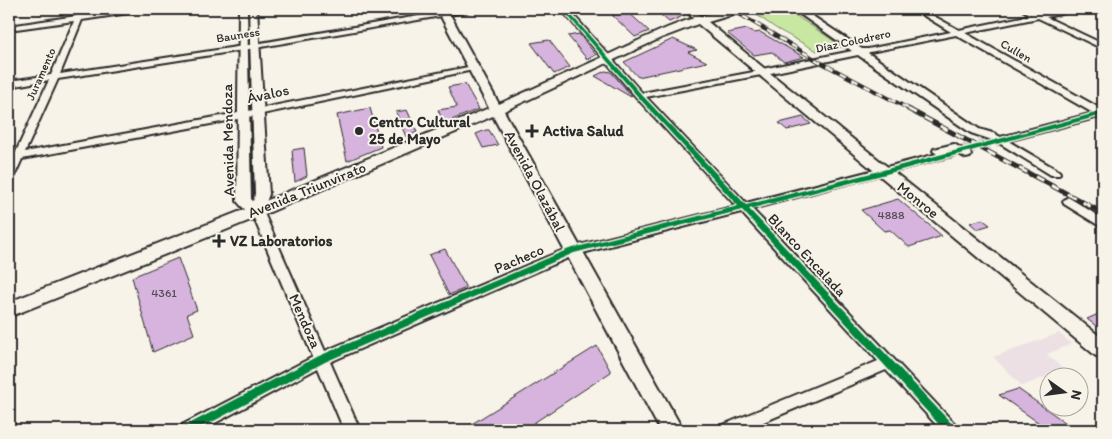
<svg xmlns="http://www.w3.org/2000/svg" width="1112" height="439" viewBox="0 0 1112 439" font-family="Itim,sans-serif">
  <rect width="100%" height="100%" fill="#f7f3e8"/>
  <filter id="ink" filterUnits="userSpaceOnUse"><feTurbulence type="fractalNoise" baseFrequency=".02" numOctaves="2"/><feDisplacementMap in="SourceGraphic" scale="10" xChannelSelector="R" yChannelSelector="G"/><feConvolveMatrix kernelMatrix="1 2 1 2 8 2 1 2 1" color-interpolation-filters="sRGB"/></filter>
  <g filter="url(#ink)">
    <polygon fill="#ede0e5" points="1059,333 1072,344 1047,354 1064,370 1022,386 993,357"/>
    <g fill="#c8e7a0" stroke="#7a8966">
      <polygon points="243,9 253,9 257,111 257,211 244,201"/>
      <polygon points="771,9 786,9 843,47 817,51 777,29 754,13"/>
    </g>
    <g fill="#d7b4de" stroke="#2b2b2b">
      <polygon points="654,9 678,9 685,15 669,22"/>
      <polygon points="628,12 649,31 635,37 612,15"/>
      <polygon points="747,29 755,33 760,32 804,57 784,62 772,52 754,55 727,33"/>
      <polygon points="579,34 587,44 596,55 587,59 568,36"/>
      <polygon points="673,39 697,50 688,52 707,62 638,77 624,62"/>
      <polygon points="549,40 570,67 554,74 531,43"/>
      <polygon points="605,71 611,72 632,96 631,97 595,76"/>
      <polygon points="465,84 479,109 444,123 438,110 457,107 448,87"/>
      <polygon points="370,108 381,147 347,161 337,115"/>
      <polygon points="407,110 417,132 406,137 396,112"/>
      <polygon points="803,117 811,124 787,130 779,123"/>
      <polygon points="486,130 489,130 498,145 483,148 476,134"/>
      <polygon points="304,148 307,176 295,182 292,150"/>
      <polygon points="898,199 922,219 942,236 909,247 890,230 884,231 861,210"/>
      <polygon points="982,219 990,225 977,229 970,223"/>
      <polygon points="445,249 466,288 449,295 429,255"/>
      <polygon points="178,258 197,310 187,314 194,334 153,352 132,277"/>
      <polygon points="1103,312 1103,323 1096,326 1087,319"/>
      <polygon points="597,346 611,372 523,430 462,430"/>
      <polygon points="1018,389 1076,430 1049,430 999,395"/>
    </g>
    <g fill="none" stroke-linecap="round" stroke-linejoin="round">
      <polyline stroke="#cecbc2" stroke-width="11" stroke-dasharray="11 5" stroke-linecap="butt" points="948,154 1004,139"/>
      <defs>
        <g id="minor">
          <polygon points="80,9 86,9 84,15 129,9 146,9 142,11 82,20 60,74 243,46 459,9 474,9 470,11 243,50 58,79 25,152 243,112 473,66 477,68 473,70 243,118 22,159 14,177 9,180 9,166 11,161 9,161 9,155 15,154 49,80 9,87 9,81 51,75 74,21 9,30 9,26 76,16"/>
          <polygon points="561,9 568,9 642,93 764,70 764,74 761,75 646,97 746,203 937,154 933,151 934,149 954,144 970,153 971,155 970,157 966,158 952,150 949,151 953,154 952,156 752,209 956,425 959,430 941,430 886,370 745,430 720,430 723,425 878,361 741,212 575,255 330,362 360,430 344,430 318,368 202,430 179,430 182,425 313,357 251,211 253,208 261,208 263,211 325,351 568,248 736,206 637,98"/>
          <path d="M913,9h8l38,21 72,-15 -10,-6c8,0 12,4 19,4 7,1 25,-4 35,-4v2l-29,6 57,27v5l-65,-31 -73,15 138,77v8l-4,-1 -91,24 51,30 1,2 -1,2h-8l-60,-37 5,-3 5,2 92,-24 -137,-78 -91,18 -1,-2 4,-2 83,-17z"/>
          <polygon points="1068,197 1103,219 1103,228 1064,204 1063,201"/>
        </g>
        <g id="tertiary">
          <path d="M239,9h8l4,190 2,2 2,-7 -6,-185h8l12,185 -7,20c-10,3 -19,-5 -25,-13z"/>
          <polygon points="684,9 693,9 706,21 701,24 698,23"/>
          <polygon points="793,9 802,9 862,49 868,49 870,51 868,53 979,129 996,134 998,136 992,140 971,133 858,55 761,75 757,74 756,72 757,70 852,51"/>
        </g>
        <path id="secondary" d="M437,9h10l52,95c38,-17 75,-34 113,-51 41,-19 88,-44 134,-44l-1,2 -37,11 57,47 338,270v19l-7,-2 -398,-332 -37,14 -157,73 179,319h-23l-167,-314 -230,99 -254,102v-15l242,-95 238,-99z"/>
      </defs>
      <use href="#minor" stroke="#2b2b2b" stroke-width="4"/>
      <use href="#tertiary" stroke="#2b2b2b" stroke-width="4"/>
      <use href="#secondary" stroke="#2b2b2b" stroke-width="4"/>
      <use href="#minor" fill="#f7f3e8" fill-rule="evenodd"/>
      <use href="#tertiary" fill="#f7f3e8" fill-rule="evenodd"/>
      <use href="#secondary" fill="#f7f3e8" fill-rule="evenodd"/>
      <defs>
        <polyline id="rail-far1" points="731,9 818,61 911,110"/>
        <polyline id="rail" points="908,109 1103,213"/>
      </defs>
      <use href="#rail-far1" stroke="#2b2b2b" stroke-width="4"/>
      <use href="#rail" stroke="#2b2b2b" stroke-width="5"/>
      <use href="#rail-far1" stroke="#f7f3e8" stroke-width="2.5" stroke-dasharray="7" stroke-linecap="butt"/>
      <use href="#rail" stroke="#f7f3e8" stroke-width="3" stroke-dasharray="9" stroke-linecap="butt"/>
      <defs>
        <polygon id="cycleway" points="562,9 566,9 642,95 746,205 883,170 1103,111 1103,115 886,174 749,209 955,427 956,430 944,430 742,210 574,253 325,362 197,430 182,430 183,427 319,356 569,249 738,206 638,97"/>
      </defs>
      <use href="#cycleway" stroke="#f7f3e8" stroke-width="3"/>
      <use href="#cycleway" fill="#00873e" fill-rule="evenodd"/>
    </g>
  </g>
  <g fill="#2b2b2b" stroke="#f7f3e8" stroke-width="2">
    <circle cx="359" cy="131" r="5"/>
    <path d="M529.5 123.5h5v5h5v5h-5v5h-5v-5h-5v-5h5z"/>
    <path d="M216.5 233.5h5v5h5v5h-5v5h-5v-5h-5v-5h5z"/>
  </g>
  <g text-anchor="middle" stroke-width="4" stroke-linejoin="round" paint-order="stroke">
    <g font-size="12" fill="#2b2b2b" stroke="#f7f3e8">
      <text transform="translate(238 35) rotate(-9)" y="4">Bauness</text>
      <text transform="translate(853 41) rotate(-12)" y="4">Díaz Colodrero</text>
      <text transform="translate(1016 51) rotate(30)" y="4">Cullen</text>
      <text transform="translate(41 74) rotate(-66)" y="4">Juramento</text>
    </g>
    <g font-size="12" fill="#564d58">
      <text x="891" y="219">4888</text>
      <text x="164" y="297">4361</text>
    </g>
    <g font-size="15" fill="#2b2b2b" stroke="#f7f3e8">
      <text transform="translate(268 94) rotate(-12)" y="5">Ávalos</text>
      <text transform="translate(228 140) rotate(-91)" y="5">Avenida Mendoza</text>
      <text transform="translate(535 181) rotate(62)" y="5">Avenida Olazábal</text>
      <text transform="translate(307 190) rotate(-22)" y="5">Avenida Triunvirato</text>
      <text transform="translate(918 200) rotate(39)" y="5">Monroe</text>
      <text transform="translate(807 255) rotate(47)" y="5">Blanco Encalada</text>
      <text transform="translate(519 259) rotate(-23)" y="5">Pacheco</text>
      <text transform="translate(305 321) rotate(66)" y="5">Mendoza</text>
    </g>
    <g font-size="15" font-weight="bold" fill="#2b2b2b" stroke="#f7f3e8" text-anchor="start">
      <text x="369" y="127">Centro Cultural<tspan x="369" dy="17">25 de Mayo</tspan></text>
      <text x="543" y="136">Activa Salud</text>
      <text x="230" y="246">VZ Laboratorios</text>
    </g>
  </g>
  <rect width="1112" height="439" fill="none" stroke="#f7f3e8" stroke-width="30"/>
  <rect x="15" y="15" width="1082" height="409" fill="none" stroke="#2b2b2b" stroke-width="2" filter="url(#ink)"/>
  <g transform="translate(1064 392) rotate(104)"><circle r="24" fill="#f7f3e8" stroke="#a5a39c"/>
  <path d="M0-4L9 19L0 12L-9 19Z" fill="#2b2b2b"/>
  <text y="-8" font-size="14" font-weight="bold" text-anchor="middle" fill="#2b2b2b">N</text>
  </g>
</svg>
